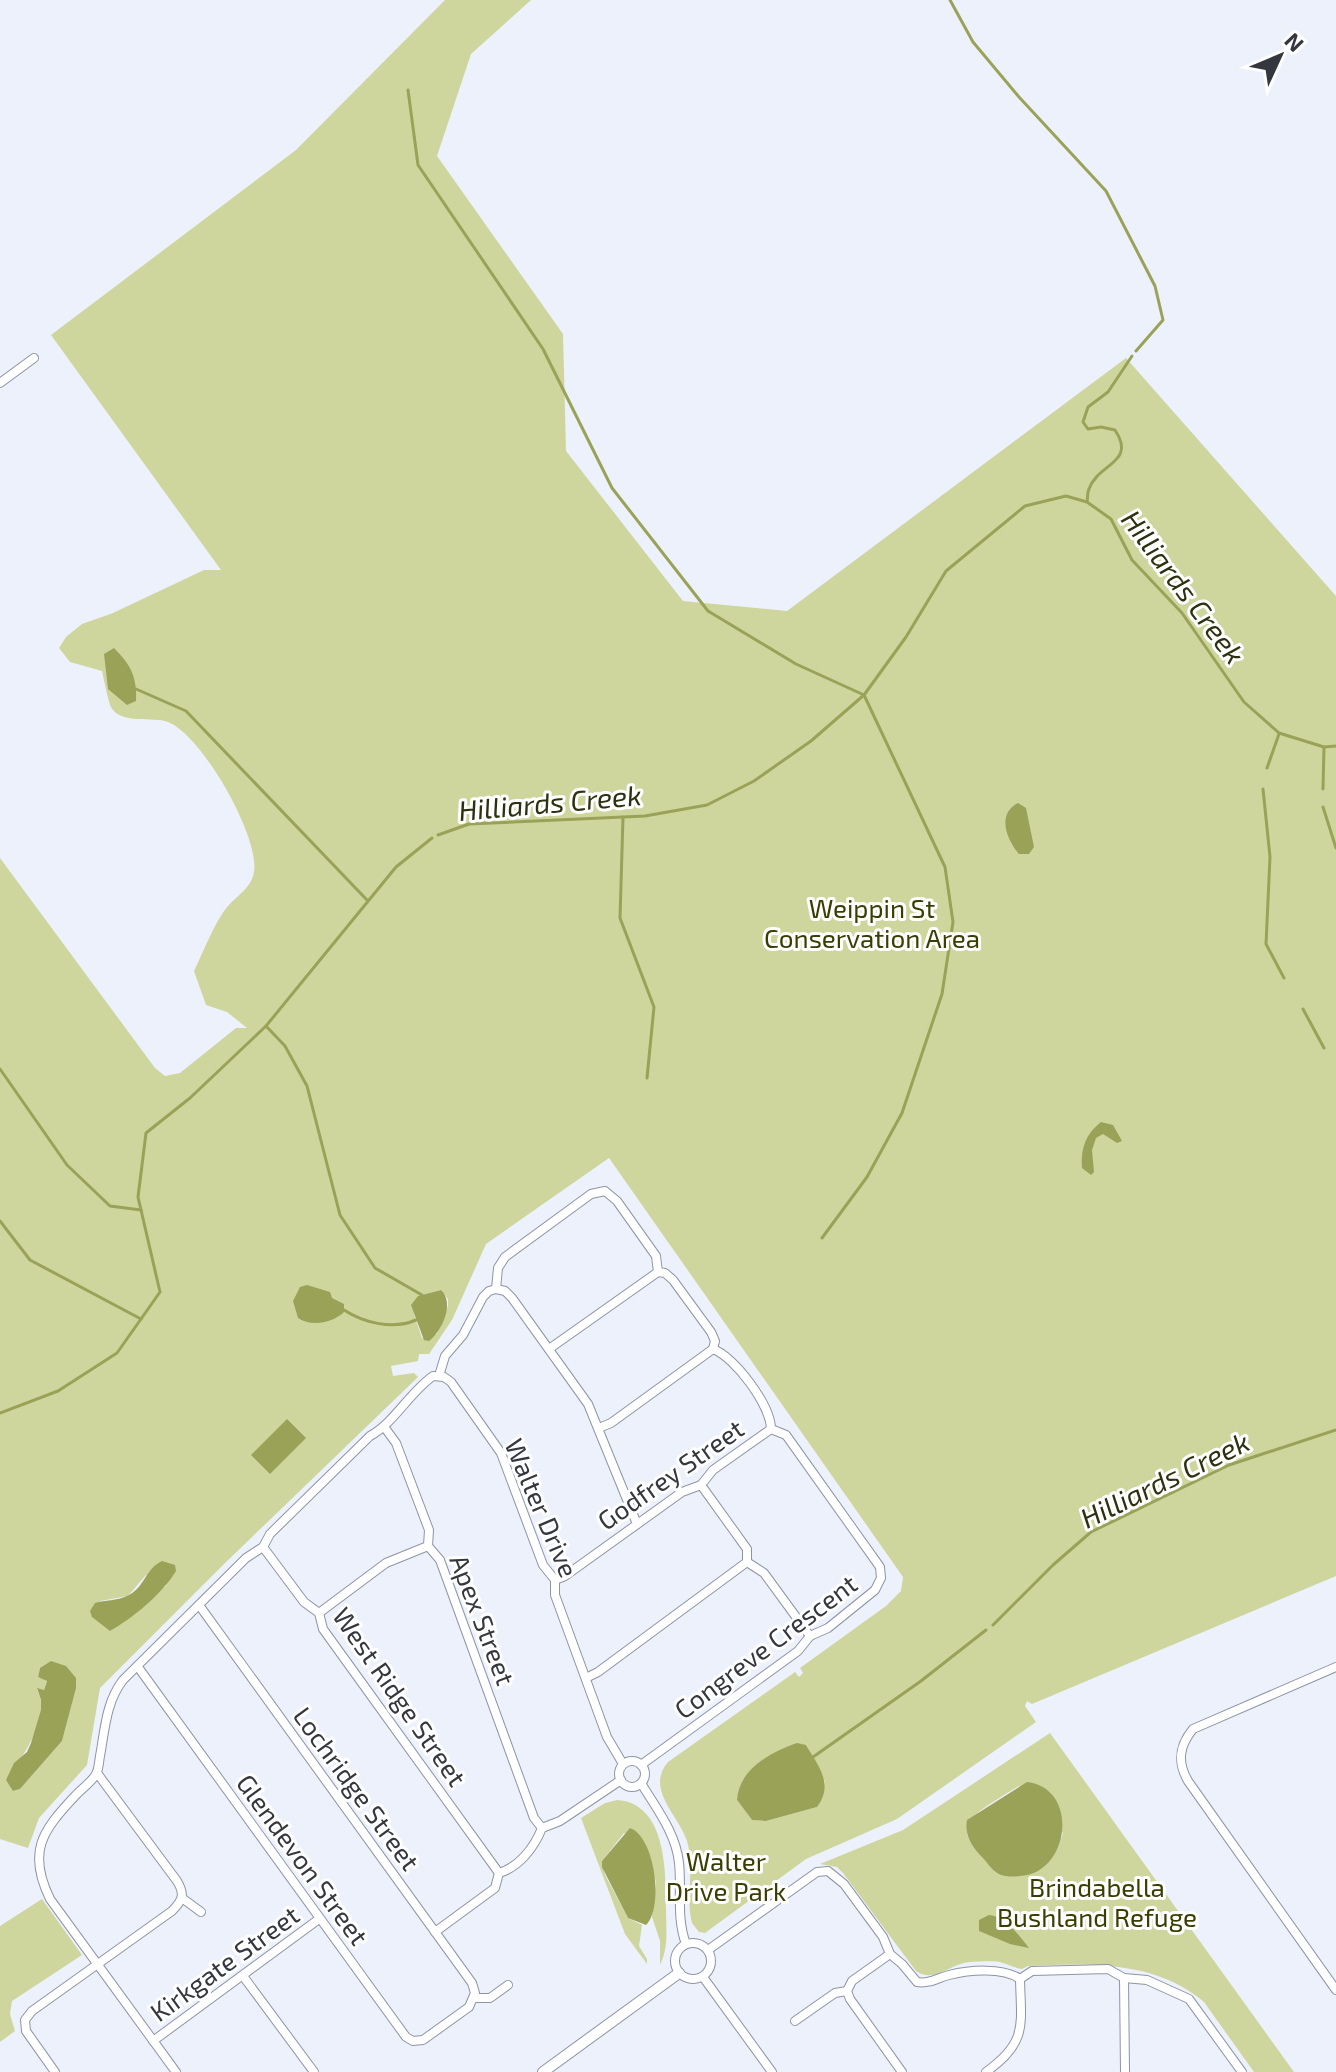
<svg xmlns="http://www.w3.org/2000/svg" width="1336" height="2072" viewBox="0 0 1336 2072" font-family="'Exo 2',sans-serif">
  <rect width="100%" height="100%" fill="#edf1fc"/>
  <g fill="#ced69e" fill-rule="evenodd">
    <path d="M445,0h86l-60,54 -34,102 126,178 3,117 117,150 104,10 339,-253 210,238v980l-304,128 -5,-3 -2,5 11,16 -139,97 -91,40 -101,74 -6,-1 -7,-9c-7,-27 3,-55 -5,-82 -9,-27 -42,-52 -19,-79l127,-90 4,5 4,-4 -3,-5 86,-62 15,-15 2,-14 -294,-419 -123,86 -34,76 -23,34h-10l-1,7 -27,5 2,10 21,-3 4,4 -194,187 -124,124 -13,77 -48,53 -11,30 -28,-9v-981l155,210 10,8 15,-3 56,-45h11l-20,-16 -21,-7 -12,-34c9,-18 21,-50 34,-65 9,-10 24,-19 26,-34 6,-35 -52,-137 -86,-150 -15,-6 -48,3 -57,-15 -2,-3 -8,-31 -9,-36l-32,-9 -11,-14 7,-11 16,-13 31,-11 91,-43h17l-170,-235 245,-185zM441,1290l7,9v7l-11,28 -15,4 -8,-24 8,-19zM146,1575l21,10c-20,15 -35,34 -57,46l-10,-30 28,-5zM40,1668l32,34 -10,39 -42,48 -6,2 -6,-15c14,-17 37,-52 33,-75 -1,-4 -3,-8 -4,-12l7,1 3,-10 -9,-3zM806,1745l19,37 -8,25 -51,14 -14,-1 -15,-20c15,-43 29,-44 69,-55z"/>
    <path d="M1050,1733l244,339h-40l-50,-70c-49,-42 -116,-39 -176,-36l-6,3c-8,-1 -12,-4 -19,-6 -9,-3 -23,-1 -33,-1 -20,1 -35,22 -54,9l-73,-98 -6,-6 -17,-3 83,-34zM1019,1786l44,47c-10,33 -22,43 -56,43 -64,-48 -45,-55 12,-90z"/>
    <path d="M617,1800c50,3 49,74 49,109 0,20 3,38 -6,56v-24l-8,-24 4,-35 -12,-40 -20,-9 -22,28 3,14 23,43 14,7 -3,21 8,13v5l-22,-30 -44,-116 24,-15z"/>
    <polygon points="42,1899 82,1955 12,2001 10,2014 15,2031 0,2042 0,1926"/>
  </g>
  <g fill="#9aa258">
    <path d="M114,648c17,17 23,29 22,53l-9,4 -19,-16 -4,-35z"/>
    <path d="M1018,803l8,5 8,39 -5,7h-10c-12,-14 -23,-40 -1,-51z"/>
    <path d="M1101,1122l12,3 9,16 -5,2 -14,-9 -7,4 -4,12 2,22 -3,3 -9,-7c-1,-20 3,-33 19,-46z"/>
    <path d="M307,1285l23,7 2,6 12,6v8c-11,11 -33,15 -46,6l-5,-17 7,-14z"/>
    <path d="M441,1290c14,13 1,41 -12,51l-5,-1 -13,-35 7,-9z"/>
    <polygon points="287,1419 306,1438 270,1474 251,1455"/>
    <path d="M162,1561l13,4 1,6c-14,23 -43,47 -66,60l-18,-14 -2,-6 5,-8c10,-3 22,-2 32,-7 17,-7 18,-27 35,-35z"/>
    <polygon points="51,1661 66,1666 76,1678 76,1688 62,1741 20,1789 13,1791 6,1780 14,1763 27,1752 31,1743 41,1710 41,1700 37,1688 44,1690 47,1681 38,1677 40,1668"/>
    <path d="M797,1743l9,2c13,22 28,39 11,62l-51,14 -14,-1 -15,-20c2,-31 34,-48 60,-57z"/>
    <path d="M1027,1782c53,6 43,92 -7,94 -8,1 -18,1 -24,-4 -5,-3 -9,-10 -13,-14 -10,-10 -19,-22 -16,-38z"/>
    <path d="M630,1828c25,9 34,79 16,97l-18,-7 -26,-51v-6z"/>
    <path d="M989,1915c17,1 29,20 40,33l-19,-4 -31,-13v-11z"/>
  </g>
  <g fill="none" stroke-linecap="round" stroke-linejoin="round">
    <g stroke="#9aa258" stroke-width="3">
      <polyline points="950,0 973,42 1019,97 1106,191 1155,286 1163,320 1136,351"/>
      <polyline points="408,90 418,165 543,349 612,488 708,611 796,664 864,695 945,867 953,922 942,994 902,1113 867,1177 822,1238"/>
      <path d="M1087,502c1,-5 0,-9 2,-13 9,-26 48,-26 26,-59l-14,-3 -13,2 -5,-7 5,-15 20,-15 24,-36"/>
      <polyline points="136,689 186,711 367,900"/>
      <polyline points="1267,768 1279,734"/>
      <polyline points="1263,789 1270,857 1266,944 1284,978"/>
      <polyline points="1323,789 1324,747"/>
      <polyline points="1323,807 1336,848"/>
      <polyline points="623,817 620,918 654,1007 647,1078"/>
      <polyline points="438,835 469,824 645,816 707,805 754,781 811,741 864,695 906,637 946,571 1025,506 1066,496 1087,502 1111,519 1132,560 1182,613 1244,702 1279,733 1324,747 1336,746"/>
      <polyline points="1303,1009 1324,1048"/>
      <polyline points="266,1026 285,1046 307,1086 340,1215 375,1268 422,1295"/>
      <polyline points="0,1069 67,1165 110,1206 141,1210"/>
      <polyline points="0,1221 30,1260 141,1319"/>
      <path d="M344,1310c20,13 49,20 72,10"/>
      <polyline points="0,1413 58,1391 117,1353 160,1292 138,1197 146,1133 190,1098 266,1026 396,867 432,838"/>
      <polyline points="993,1625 1053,1565 1091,1532 1229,1465 1336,1430"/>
      <polyline points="813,1757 921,1681 986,1630"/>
    </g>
    <defs>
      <g id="minor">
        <polyline points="0,383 34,358"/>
        <polyline points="496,1289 505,1291 512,1298 588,1404 637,1524"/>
        <polyline points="549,1349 658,1272"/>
        <path d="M439,1376l6,-20 18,-21 20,-38 6,-6 7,-2 2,-21 7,-11 86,-63 14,-3 12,10 39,55 2,16 7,1 8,7 38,52 4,9 -2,8c22,8 58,57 58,80l15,6 94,132 1,11 -6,12 -47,38 -18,8 -12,15 -157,114"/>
        <polyline points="385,1428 396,1443 429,1530 428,1546 440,1560 534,1818 542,1828"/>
        <polyline points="599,1428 611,1423 713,1349"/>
        <polyline points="701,1485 747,1549 747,1562 764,1573 810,1636"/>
        <polyline points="263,1547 304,1602 319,1613 323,1629 499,1873"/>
        <polyline points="555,1580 565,1576 682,1492 701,1485 713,1470 771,1429"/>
        <polyline points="319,1613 386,1563 428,1546"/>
        <polyline points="138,1667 406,2037 413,2041 423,2040 469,2007 475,1993 472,1983 199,1605"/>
        <path d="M1336,1667l-143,62c-14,17 -16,33 -5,52l148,209"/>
        <polyline points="586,1678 598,1672 747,1562"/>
        <circle cx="632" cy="1774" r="13"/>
        <path d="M641,1783c15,25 35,50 38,80 3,28 -3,54 7,81"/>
        <path d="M499,1873c20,-6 35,-25 43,-45l18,-7 61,-41"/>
        <polyline points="182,1898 201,1912"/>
        <polyline points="435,1932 495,1888 499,1873"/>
        <circle cx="693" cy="1961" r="18"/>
        <path d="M708,1950l109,-78 11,-1 16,13 39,53 7,17 12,10 15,18c13,2 20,-4 32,-7 20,-5 54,-8 71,4l12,-8 76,-2 16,9 23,2 42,19 53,73"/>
        <polyline points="890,1954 852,1981 847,1991 850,1999 902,2072"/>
        <polyline points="243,1976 314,2072"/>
        <polyline points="703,1977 772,2072"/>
        <polyline points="1124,1978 1125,2072"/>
        <polyline points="475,1998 490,1998 508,1985"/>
        <polyline points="795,2021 835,1993 847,1991"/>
        <polyline points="153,2041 319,1919"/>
        <path d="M55,2072l-29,-41 -1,-11 7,-9 140,-100c11,-11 13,-17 5,-30l-80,-108"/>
        <path d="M176,2072l-126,-173c-23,-47 -8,-68 25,-103 6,-7 17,-14 21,-22 3,-5 3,-13 4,-18 5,-27 6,-54 23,-76l123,-122 17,-11 7,-13 100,-98c24,-13 39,-43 63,-60l11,1 7,5 50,71 42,112 12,15v15l52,142 16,27"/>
        <path d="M986,2072c42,-30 35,-47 34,-93"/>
      </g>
      <polyline id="tertiary" points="543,2072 679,1973"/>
    </defs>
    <use href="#minor" stroke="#8d94a5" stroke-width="10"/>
    <use href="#tertiary" stroke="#8d94a5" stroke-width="12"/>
    <use href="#minor" stroke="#fff" stroke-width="8"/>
    <use href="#tertiary" stroke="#fff" stroke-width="10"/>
  </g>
  <g text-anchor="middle" stroke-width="6" stroke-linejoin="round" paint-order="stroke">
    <g font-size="26" fill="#3a3e02" stroke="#fefefe">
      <text x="872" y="918">Weippin St<tspan x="872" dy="30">Conservation Area</tspan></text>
      <text x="726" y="1871">Walter<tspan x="726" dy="30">Drive Park</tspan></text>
      <text x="1097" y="1897">Brindabella<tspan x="1097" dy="30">Bushland Refuge</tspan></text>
    </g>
    <g font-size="26" fill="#34373e" stroke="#fefefe">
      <text transform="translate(671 1475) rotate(-35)" y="9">Godfrey Street</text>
      <text transform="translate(541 1508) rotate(67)" y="9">Walter Drive</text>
      <text transform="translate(482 1620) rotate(69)" y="9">Apex Street</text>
      <text transform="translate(766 1647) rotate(-37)" y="9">Congreve Crescent</text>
      <text transform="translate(399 1697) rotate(55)" y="9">West Ridge Street</text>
      <text transform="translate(356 1789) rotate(54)" y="9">Lochridge Street</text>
      <text transform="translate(302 1860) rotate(54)" y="9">Glendevon Street</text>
      <text transform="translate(225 1964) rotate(-36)" y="9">Kirkgate Street</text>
    </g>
    <g font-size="28" font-style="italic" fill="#2e3110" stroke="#fefefe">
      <text transform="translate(1183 587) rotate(53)" y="10">Hilliards Creek</text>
      <text transform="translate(550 803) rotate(-5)" y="10">Hilliards Creek</text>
      <text transform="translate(1165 1480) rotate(-26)" y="10">Hilliards Creek</text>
    </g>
  </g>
  <g transform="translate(1280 56) rotate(46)" stroke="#fefefe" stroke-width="6" paint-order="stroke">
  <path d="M0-6L14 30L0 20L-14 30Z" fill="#34373e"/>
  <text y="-12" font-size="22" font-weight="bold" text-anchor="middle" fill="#34373e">N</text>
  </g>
</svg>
